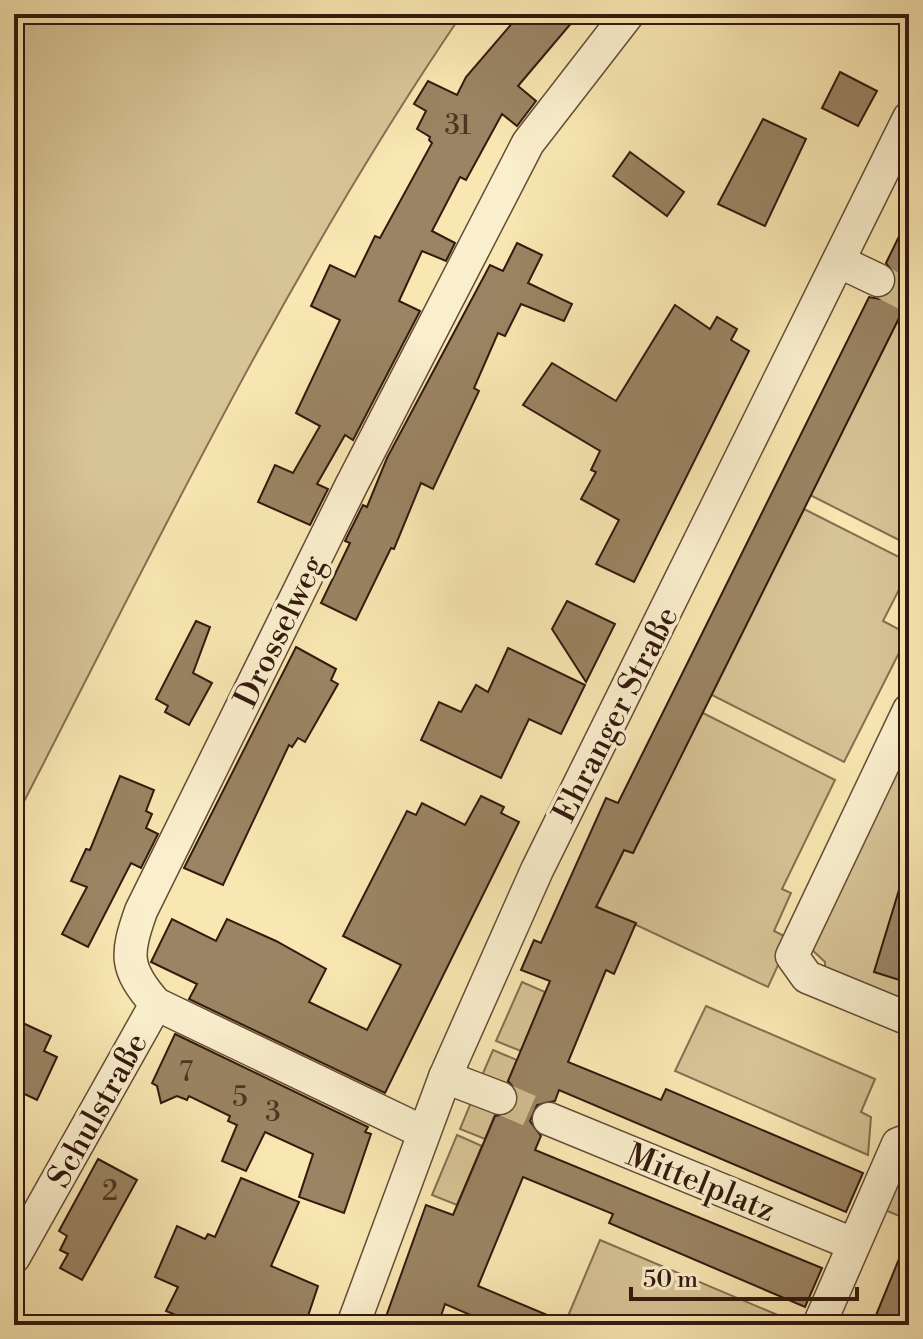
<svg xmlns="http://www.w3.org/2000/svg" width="923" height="1339" viewBox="0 0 923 1339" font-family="'Libre Bodoni',serif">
  <rect width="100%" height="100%" fill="#f8e7b2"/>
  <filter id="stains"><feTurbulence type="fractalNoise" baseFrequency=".0025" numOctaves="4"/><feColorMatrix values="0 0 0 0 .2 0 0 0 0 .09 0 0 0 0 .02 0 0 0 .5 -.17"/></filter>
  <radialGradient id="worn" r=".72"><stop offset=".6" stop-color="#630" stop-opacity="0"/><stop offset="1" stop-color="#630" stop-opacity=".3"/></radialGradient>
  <g fill="#d7c496" stroke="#866e52" stroke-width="2">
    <path d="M14,14h448c-174,255 -307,533 -448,807z"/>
    <polygon points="905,306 909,308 909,545 810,495"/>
    <polygon points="804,509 909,562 909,570 883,621 906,633 906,639 844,762 710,694"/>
    <polygon points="701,712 835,780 782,889 791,893 774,931 790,939 768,987 596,906 624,850 633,853"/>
    <polygon points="909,737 909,1006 825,971 825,962 808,946"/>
    <polygon points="522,982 545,992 521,1051 496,1041"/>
    <polygon points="706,1006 875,1079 861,1112 871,1117 868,1155 675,1071"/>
    <polygon points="493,1050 517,1060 506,1086 481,1078"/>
    <polygon points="472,1100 496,1112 485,1139 460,1129"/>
    <polygon points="457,1135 482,1146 457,1205 432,1195"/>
    <polygon points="905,1161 909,1161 909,1220 880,1208"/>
    <polygon points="600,1240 799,1324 589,1325 568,1316"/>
  </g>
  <g fill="#9a8463" stroke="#34190d" stroke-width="2">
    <polygon points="520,14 579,14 518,86 536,101 517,126 502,114 466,180 460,177 432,231 455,243 446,261 422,251 399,301 420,311 353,440 345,435 317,484 328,489 310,525 258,502 275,465 293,473 320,426 296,413 340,320 311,306 330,265 355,277 375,236 380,238 432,143 429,140 430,137 417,129 426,111 414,104 428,81 457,95 466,77"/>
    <polygon points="840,72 877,91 858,126 822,108"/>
    <polygon points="763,119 806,139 765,226 718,204"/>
    <polygon points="630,152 684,192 667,216 613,176"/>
    <polygon points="909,216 909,298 633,853 624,850 596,907 636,923 614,974 606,970 568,1062 661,1100 666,1089 863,1173 846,1212 559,1090 555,1101 537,1105 530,1121 541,1136 535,1150 822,1268 805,1307 609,1223 613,1214 523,1177 478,1286 571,1325 494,1325 445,1304 438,1325 383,1325 426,1205 453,1215 495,1116 511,1113 517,1105 519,1094 508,1081 550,981 521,970 534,940 541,943 606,798 618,803 869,297 880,299 895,289 897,278 886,263"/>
    <polygon points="517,243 542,255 528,283 572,304 564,321 521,304 505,336 498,333 474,388 479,391 433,489 421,483 394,549 391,548 356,620 321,603 350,543 345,541 363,505 367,507 387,458 490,265 503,271"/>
    <polygon points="675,305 710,329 717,317 737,329 731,340 749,351 634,582 596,564 619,520 581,499 596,472 591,470 600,451 523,405 552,363 616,401"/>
    <polygon points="567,601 615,624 586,682 552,629"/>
    <polygon points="196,621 210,627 193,673 212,683 189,725 165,712 168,706 156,699"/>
    <polygon points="296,647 336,669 331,680 338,684 305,742 298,738 292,747 289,745 223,885 184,868"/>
    <polygon points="508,648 585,685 561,734 529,719 501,778 421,740 439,702 461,712 476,685 488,692"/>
    <polygon points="120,776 154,790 146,811 152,814 146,828 158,834 141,868 131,863 88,947 62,934 87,887 71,881 86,849 90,850"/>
    <polygon points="481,796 504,807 501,813 519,822 385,1093 189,999 197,984 151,962 172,919 216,941 227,919 276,941 326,969 309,1002 367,1030 401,965 343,936 407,811 416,815 422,803 465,825"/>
    <polygon points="903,877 909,878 909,983 874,972"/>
    <polygon points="14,1019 51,1036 44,1051 57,1057 37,1100 14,1089"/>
    <polygon points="175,1034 368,1127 365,1132 371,1134 344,1213 299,1197 313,1154 265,1132 246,1171 222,1161 237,1125 228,1121 230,1116 189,1096 187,1100 177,1096 161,1103 157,1086 152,1083"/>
    <polygon points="98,1159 137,1180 82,1280 60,1268 68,1254 60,1250 67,1236 59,1231"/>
    <polygon points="241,1178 299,1202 271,1266 318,1286 305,1325 199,1325 166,1311 178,1287 155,1277 177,1226 205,1239 208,1234 215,1237"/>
    <polygon points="908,1237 909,1325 872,1325"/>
  </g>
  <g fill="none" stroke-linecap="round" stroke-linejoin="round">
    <g stroke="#d1be91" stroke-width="32" stroke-dasharray="32 16" stroke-linecap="butt">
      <polyline points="878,280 909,296"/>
      <polyline points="500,1098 549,1119"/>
    </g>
    <defs>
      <g id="minor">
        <polyline points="840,262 878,280"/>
        <polyline points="909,710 792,956 807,977 909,1019"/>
        <polyline points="445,1077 500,1098"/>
        <polyline points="549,1119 853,1244"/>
        <path d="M423,1132l-267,-128c-32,-36 -30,-50 -15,-93l210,-425 177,-343 100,-129"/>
        <polyline points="14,1257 156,1004"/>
        <polyline points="353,1325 445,1077 537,870 909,118"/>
        <polyline points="819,1325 898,1144 909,1140"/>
      </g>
    </defs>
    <use href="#minor" stroke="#654c36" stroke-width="35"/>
    <use href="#minor" stroke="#faefcd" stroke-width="32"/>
  </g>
  <g text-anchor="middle" stroke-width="7" stroke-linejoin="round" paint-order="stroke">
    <g font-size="28" fill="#4e3422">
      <text x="458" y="134">31</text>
      <text x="186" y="1081">7</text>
      <text x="240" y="1106">5</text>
      <text x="273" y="1121">3</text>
      <text x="110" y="1200">2</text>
    </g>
    <g font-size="32" fill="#34190d" stroke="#faefcd">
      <text transform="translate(279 631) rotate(-64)" y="11">Drosselweg</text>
      <text transform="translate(615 714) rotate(-63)" y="11">Ehranger Straße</text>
      <text transform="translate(97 1110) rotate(-61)" y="11">Schulstraße</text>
      <text transform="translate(701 1182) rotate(22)" y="11">Mittelplatz</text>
    </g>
  </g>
  <rect width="923" height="1339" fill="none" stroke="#f8e7b2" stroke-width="48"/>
  <rect x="16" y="16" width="891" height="1307" fill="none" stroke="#34190d" stroke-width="4"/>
  <rect x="24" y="24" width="875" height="1291" fill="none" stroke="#34190d" stroke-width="2"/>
  <path d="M631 1287v12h226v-12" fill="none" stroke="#34190d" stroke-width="4"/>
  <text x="643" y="1287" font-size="24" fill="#34190d" stroke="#faefcd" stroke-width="6" paint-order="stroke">50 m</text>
  <rect width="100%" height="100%" filter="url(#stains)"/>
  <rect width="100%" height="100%" fill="url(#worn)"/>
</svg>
